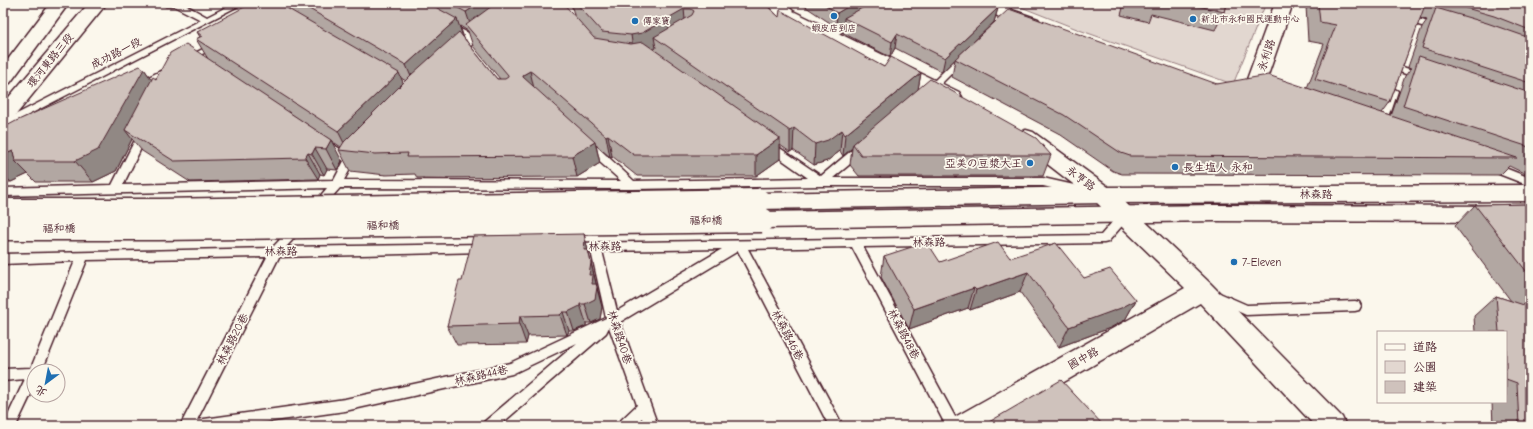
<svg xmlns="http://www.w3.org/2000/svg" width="1533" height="429" viewBox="0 0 1533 429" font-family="'Comic Neue','LXGW WenKai TC','Klee One',sans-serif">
  <rect width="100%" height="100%" fill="#fbf7ec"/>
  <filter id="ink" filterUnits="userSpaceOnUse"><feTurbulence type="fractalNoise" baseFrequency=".025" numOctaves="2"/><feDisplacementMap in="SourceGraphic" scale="8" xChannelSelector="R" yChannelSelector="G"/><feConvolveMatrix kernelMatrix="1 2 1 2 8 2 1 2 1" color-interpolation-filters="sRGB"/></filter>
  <g filter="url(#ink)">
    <polygon fill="#e2d7d0" stroke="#967b7e" points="1011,3 1266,3 1234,82 1227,82 1082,31"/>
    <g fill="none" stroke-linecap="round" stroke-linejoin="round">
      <defs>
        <g id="service">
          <polygon points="162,3 182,3 207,17 234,3 245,3 3,128 3,121 201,20 174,6 166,6"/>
          <polygon points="1405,15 1441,26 1442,28 1438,31 1402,20 1401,18 1402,16"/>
          <polygon points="857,17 861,20 860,22 831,38 825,38 824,36"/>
          <polygon points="449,23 472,35 483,28 487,31 460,56 457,57 452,54 467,40 446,28 445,26"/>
          <polygon points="215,41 220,44 218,46 139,86 136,87 131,84 133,82"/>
          <polygon points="964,53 967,54 969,56 931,94 925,94 923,92 961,54"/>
          <polygon points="1400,66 1426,75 1428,77 1423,80 1397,71 1395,69"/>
          <polygon points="1393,88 1398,91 1386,127 1385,129 1377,129 1376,127 1388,91"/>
          <polygon points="144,129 149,132 123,185 334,180 344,161 320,146 319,143 320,140 324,139 350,155 356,151 360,152 361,155 354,162 344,180 621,181 584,148 583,145 584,142 592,142 634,181 808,178 764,147 763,144 764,141 768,140 821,176 858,145 866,145 867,148 866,151 833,178 1043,178 1083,187 1087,188 1088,191 1087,194 1083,195 1043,186 821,186 632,189 340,188 321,209 313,209 312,206 327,188 3,196 3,188 112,185 139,132"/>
          <polygon points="1490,162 1530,178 1530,186 1486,169 1485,166 1486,163"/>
          <path d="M1124,212l4,1 2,3 -2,3 -20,23 -4,1 -241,4 97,179h-14l-94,-179 -104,2 95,177h-14l-91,-175 -118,71 38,104h-14l-2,-8 -9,8h-16l2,-4 18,-17 -28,-78 -3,6 -107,93h-17l2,-4 93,-79 -65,31 -167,37 -106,15h-59l87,-169 -180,3 -45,111h-8v17l-18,38h-13l22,-47 -22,2v-12l28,-1 44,-107 -72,3v-10l269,-6 22,-23 4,-1 4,1 2,3 -18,19 198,-3 4,1 2,3 -2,3 -4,1 -205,5 -82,163 148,-21 165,-36 96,-45 -15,-67 -22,-1 -2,-3 2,-3 4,-1 528,-8 19,-22zM722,249l-105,62 -15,-60z"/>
          <polygon points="1215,291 1247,305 1355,301 1359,302 1361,306 1359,310 1355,311 1246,315 1211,299 1209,296 1211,293"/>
        </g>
        <g id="minor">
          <polygon points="766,3 785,3 793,11 959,92 962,97 959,102 952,103 945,102 781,19"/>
          <path d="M977,3h22l16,8 23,8 3,4 -3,4c-2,0 -4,1 -6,1 -10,0 -49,-17 -55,-25z"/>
          <path d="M1275,3h18l-29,84 -3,4c-11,3 -22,6 -33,3l-3,-4 3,-4 18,-4z"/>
          <polygon points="1026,130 1033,132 1111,189 1210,283 1342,417 1346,426 1315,426 1200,303 988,426 951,426 955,417 1185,288 1095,201 1019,142 1016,137 1019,132"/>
        </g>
        <g id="tertiary">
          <polygon points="51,3 69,3 10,83 3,85 3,66"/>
          <polygon points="89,3 107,3 10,122 3,124 3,104"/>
          <polygon points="1530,185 1530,201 1103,203 758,209 750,207 747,201 750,195 758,193 1103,187"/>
          <polygon points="1214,205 1530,206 1530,222 1214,221 762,228 754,226 751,220 754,214 762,212"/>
        </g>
      </defs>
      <use href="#service" stroke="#4a1f2b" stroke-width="3"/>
      <use href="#minor" stroke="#4a1f2b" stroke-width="3"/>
      <use href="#tertiary" stroke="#4a1f2b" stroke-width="3"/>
      <use href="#service" fill="#fbf7ec" fill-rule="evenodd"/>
      <use href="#minor" fill="#fbf7ec" fill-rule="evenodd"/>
      <use href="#tertiary" fill="#fbf7ec" fill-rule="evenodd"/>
      <defs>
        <polyline id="secondary-bridge-far1" points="117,81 268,3"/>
        <g id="secondary-bridge">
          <polyline points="3,211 160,211 758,201"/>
          <polyline points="3,228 159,228 762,220"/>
        </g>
      </defs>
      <use href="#secondary-bridge-far1" stroke="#4a1f2b" stroke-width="22" stroke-linecap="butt"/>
      <use href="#secondary-bridge" stroke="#4a1f2b" stroke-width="27" stroke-linecap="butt"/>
      <use href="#secondary-bridge-far1" stroke="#fbf7ec" stroke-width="19"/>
      <use href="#secondary-bridge" stroke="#fbf7ec" stroke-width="24"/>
    </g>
    <g fill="#b2a7a2" stroke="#4a1f2b" fill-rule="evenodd">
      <path d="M283,3h269l1,1 21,11 -3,-12h193l15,14 105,50 37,6 -3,16 133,66 -8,21h-184l-9,-11 2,-17 -9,8 -3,-5 -13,10 -13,4 -21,-15 -3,2 -10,-7v14l-24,17h-119l-25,-20 -2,1 -14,-12 4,18 -23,14 -160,1 -2,-4 -29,1 -36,-4 -11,-21 2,-3 -50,-33 51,47 -5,9 -10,-1 -3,6 -4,-1 -2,5 -128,3 -48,-31 -10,-12 -16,32 -23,11h-57l-8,-8 -17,8h-8v-54l141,-59 8,11 4,-1 52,-20 -12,-20 4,-2 -3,-5 88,-25zM460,26l8,5 5,15 27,33h-3l-33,-41zM401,78l5,3 -3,2z"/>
      <path d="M800,3h188l10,5 -4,14 -26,25 249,37 90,4 17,-44 -16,-3 -2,-35 -5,-1 1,-2h228v172h-2l-19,-9 -9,9 -378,-1 -9,-3 -55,-38 -106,-56 3,-18 -13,13 -47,-24 -5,9 -47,-24 1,-10 -8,4zM1420,18l7,2 -5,7 -14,40 3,1 -6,8 -14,40 -9,-3 8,-11z"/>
      <polygon points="1106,3 1226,3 1224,12 1215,30 1151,14 1148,22 1121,15 1123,8"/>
      <polygon points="1530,204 1530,426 1493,426 1492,402 1506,402 1506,332 1475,332 1474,316 1496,296 1511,301 1455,226 1475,205"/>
      <polygon points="584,234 602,307 600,319 591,323 586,323 586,326 574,331 569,331 567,335 528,336 526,344 457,345 447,326 462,281"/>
      <polygon points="884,256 940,262 1010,258 1084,278 1136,300 1125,320 1110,328 1059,347 1020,292 970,310 968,308 909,329 881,277"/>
      <polygon points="989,422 1104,426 987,426"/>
    </g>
    <g fill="#918884" stroke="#4a1f2b">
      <polygon points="480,3 515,3 473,33 466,12"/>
      <polygon points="854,3 878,3 844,18 844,23 836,27 837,13"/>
      <polygon points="998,8 994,22 942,72 945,58"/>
      <polygon points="684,9 686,30 654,37 656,48 644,55 634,56 631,35"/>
      <polygon points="457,19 464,40 415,86 406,65"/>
      <polygon points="897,34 895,48 890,57 892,42"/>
      <polygon points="144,69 159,90 125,130 132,139 116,171 93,182 75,161"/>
      <polygon points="530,71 535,93 523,77 523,75"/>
      <polygon points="399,73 408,94 348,151 338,131"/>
      <polygon points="921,73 917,95 853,144 852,148 843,156 845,135"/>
      <polygon points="794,128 793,150 790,152 790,131"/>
      <polygon points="842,130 840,151 827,161 814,165 815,144"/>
      <polygon points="608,135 612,156 610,157 606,136"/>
      <polygon points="780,138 780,159 756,176 756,155"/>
      <polygon points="331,140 342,161 337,170 326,149"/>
      <polygon points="595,142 600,163 577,177 572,156"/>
      <polygon points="315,148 327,169 324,175 312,154"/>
      <polygon points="13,151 15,161 28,174 11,182 3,175 3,155"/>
      <polygon points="308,153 320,174 318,179 305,158"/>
      <polygon points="584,234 596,284 596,285 602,307 600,319 591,323 585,304 584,250"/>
      <polygon points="1028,272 1020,292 970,310 976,290"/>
      <polygon points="974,288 968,308 909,329 914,309"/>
      <polygon points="1136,300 1125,320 1110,328 1059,347 1069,327"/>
      <polygon points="580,304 586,323 586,326 574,331 568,312"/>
      <polygon points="563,312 569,331 567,335 560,315"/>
      <polygon points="520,316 528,336 526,344 519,324"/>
    </g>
    <g fill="#cfc2bc" stroke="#4a1f2b">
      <polygon points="252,3 278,3 399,73 338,131 196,39 202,36 197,32"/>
      <polygon points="299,3 428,3 457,19 406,65"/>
      <polygon points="448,3 480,3 466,12"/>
      <polygon points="496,3 552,3 553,4 556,3 563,3 594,38 631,44 643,42 780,138 756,155 634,155 608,135 606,136 533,73 530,71 523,75 523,77 595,142 572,156 407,157 408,153 375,154 339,150 344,142 411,75 459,32 497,79 505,79 508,77 508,75 466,25"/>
      <polygon points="576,3 764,3 779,17 780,10 884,67 891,57 921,73 845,135 842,130 828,140 815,144 794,128 790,131 654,37 692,15 694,11 691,9 684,9 642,33 631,35 602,32"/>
      <polygon points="822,3 854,3 837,13"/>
      <polygon points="871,3 988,3 998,8 945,58 897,34 892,42 844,18"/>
      <polygon points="1185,3 1226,3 1224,12"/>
      <polygon points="1318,3 1419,3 1425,5 1390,102 1315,79 1336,25 1320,22"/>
      <polygon points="1449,3 1530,3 1530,30 1494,16"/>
      <polygon points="1436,8 1487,23 1530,38 1530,83 1422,48"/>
      <polygon points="1009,9 1217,84 1268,75 1517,158 1130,156 1121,153 1064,115 955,59"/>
      <polygon points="186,44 331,140 326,149 315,148 312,154 308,153 305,158 174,161 125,130 153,77 156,79 170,53"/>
      <polygon points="1419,56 1530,93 1530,148 1526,146 1403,106"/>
      <polygon points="140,66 144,69 98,150 75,161 15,161 13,151 3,155 3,128 16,121"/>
      <polygon points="930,79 1036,138 1051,155 861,155 853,144"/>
      <polygon points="1530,204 1530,276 1475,205"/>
      <polygon points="584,234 585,239 584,250 588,250 591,263 589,275 593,275 592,284 596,284 597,287 595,299 585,304 580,304 580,306 568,312 563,312 560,315 520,316 519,324 447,326 459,281 462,281 473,236"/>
      <polygon points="927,242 940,262 998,242 1010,258 1056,243 1084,278 1110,269 1136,300 1121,308 1069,327 1028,272 976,290 974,288 914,309 884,256"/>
      <polygon points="1496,296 1530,307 1530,426 1519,426 1517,383 1506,379 1506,332 1499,332"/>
      <polygon points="1061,380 1104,426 993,426 989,422"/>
    </g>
  </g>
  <g fill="#1f6fb2" stroke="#fbf7ec" stroke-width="1.5">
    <circle cx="834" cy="16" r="4"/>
    <circle cx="1193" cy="19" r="4"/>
    <circle cx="635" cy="21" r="4"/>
    <circle cx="1030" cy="163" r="4"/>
    <circle cx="1175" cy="167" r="4"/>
    <circle cx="1234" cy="262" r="4"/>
  </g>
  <g text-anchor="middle" stroke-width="3.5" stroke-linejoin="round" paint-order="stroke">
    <g font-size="9" fill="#4a1f2b" stroke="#fbf7ec" text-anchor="start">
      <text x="1201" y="22">新北市永和國民運動中心</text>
      <text x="643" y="24">傳家寶</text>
      <text x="834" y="31" text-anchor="middle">蝦皮店到店</text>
    </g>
    <g font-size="11" fill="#4a1f2b" stroke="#fbf7ec">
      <text transform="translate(116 53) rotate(-27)" y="4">成功路一段</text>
      <text transform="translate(1266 55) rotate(-71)" y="4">永利路</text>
      <text transform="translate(50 60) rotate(-51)" y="4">環河東路三段</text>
      <text transform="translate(1081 178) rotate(37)" y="4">永亨路</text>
      <text x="1316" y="198">林森路</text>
      <text transform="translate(706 220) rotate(-1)" y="4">福和橋</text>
      <text transform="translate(383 225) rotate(-1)" y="4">福和橋</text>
      <text x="59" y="232">福和橋</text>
      <text transform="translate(929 242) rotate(-1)" y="4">林森路</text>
      <text transform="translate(605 246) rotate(-1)" y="4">林森路</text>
      <text transform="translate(281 251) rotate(-1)" y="4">林森路</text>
      <text transform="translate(904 334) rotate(62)" y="4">林森路48巷</text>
      <text transform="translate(788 335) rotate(62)" y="4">林森路46巷</text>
      <text transform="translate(620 337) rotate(72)" y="4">林森路40巷</text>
      <text transform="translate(232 339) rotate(-63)" y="4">林森路20巷</text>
      <text transform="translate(1083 358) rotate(-29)" y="4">國中路</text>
      <text transform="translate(481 375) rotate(-13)" y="4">林森路44巷</text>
    </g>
    <g font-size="11" fill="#4a1f2b" stroke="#fbf7ec" text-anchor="start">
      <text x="1022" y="167" text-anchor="end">亞美の豆漿大王</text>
      <text x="1183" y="171">長生塩人 永和</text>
      <text x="1242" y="266">7-Eleven</text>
    </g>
  </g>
  <rect width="1533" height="429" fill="none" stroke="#fbf7ec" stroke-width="16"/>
  <rect x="8" y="8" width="1517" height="413" fill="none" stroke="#4a1f2b" stroke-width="1.5" filter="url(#ink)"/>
  <rect x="1377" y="331" width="130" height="72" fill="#fbf7ec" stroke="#b4a19f"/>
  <rect x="1385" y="344" width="20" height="6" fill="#fbf7ec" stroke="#b4a19f"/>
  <text x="1413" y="351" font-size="12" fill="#4a1f2b">道路</text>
  <rect x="1385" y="361" width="20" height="12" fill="#e2d7d0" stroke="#b4a19f"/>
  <text x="1413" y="371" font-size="12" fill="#4a1f2b">公園</text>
  <rect x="1385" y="381" width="20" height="12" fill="#cfc2bc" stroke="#b4a19f"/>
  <text x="1413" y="391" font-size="12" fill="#4a1f2b">建築</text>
  <g transform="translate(46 383) rotate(212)"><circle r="19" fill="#fbf7ec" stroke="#b4a19f"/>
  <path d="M0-3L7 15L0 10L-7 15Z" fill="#1f6fb2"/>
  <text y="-6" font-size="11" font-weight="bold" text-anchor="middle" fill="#4a1f2b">北</text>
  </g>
</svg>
